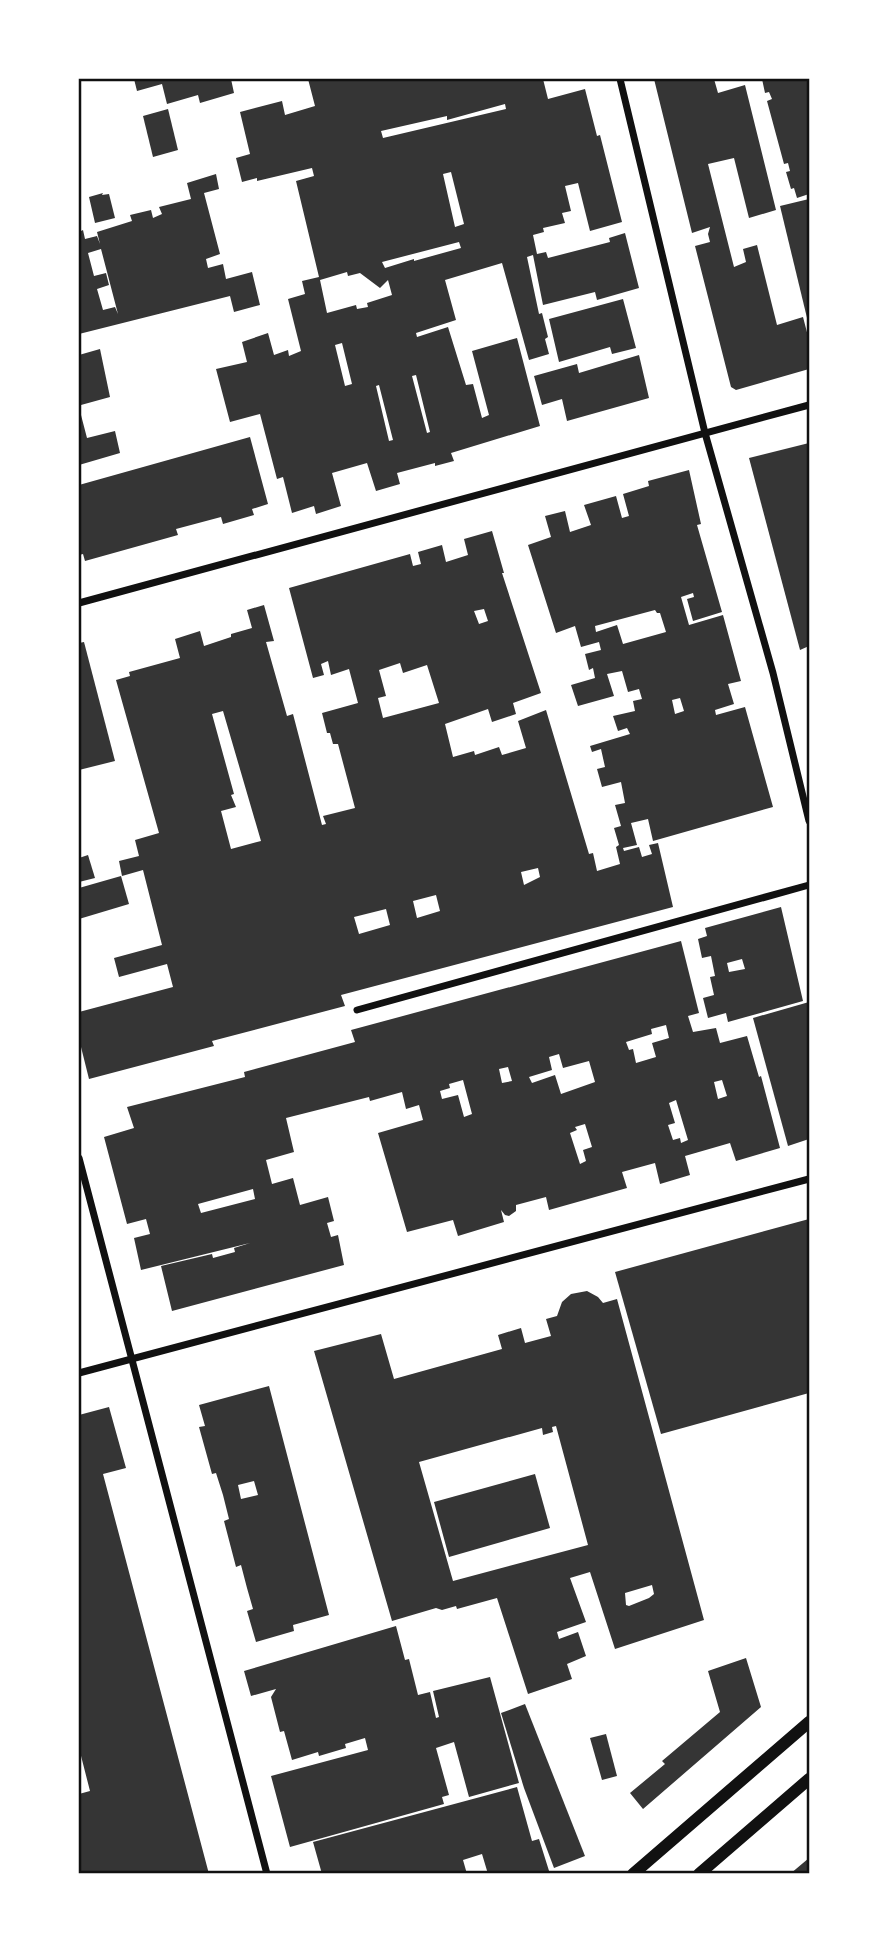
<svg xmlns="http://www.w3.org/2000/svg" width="888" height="1953" viewBox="0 0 888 1953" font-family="Karla,sans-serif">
  <rect width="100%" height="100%" fill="#fff"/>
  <g fill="#353535" fill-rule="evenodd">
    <polygon points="134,79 231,79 234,93 200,103 198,95 167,104 162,84 137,91"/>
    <path d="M308,79h235l5,20 37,-10 12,47 3,-1 22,87 -32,9 -12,-48 -13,3 6,25 -9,2 3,10 -22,5 1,4 -11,3 4,19 9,-2 2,6 62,-16 -1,-4 16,-5 14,55 -42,12 -2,-8 -52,13 -10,-50 -6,2 12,57 3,-1 6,24 -3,2 4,15 -20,6 -27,-97 -57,17 11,40 -40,13 1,4 31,-10 18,58 7,-1 9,34 7,-3 -17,-64 45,-13 23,88 -89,27 3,8 -19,5v-3l-38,10 3,11 -24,7 -9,-28 -35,10 9,33 -25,8 -2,-8 -22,7 -9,-36 -6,2 -17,-65 -30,8 -14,-53 31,-7 -5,-20 26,-9 6,22 14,-5 1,6 12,-5 -13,-52 17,-5 -3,-13 17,-4 -23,-96 18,-5 -2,-8 -55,13v-3l-15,4 -6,-24 14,-4 -10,-42 42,-11 3,14 30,-9zM505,104l1,5 -123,29 -2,-7 66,-15v4zM451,172l13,52 -9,3 -12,-53zM459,242l2,6 -47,13v-2l-29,9 -3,-6zM347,272l1,4 12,-3 20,15 8,-8 4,15 -25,8 1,4 -11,2 -1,-4 -29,8 -7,-33zM342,343l10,41 -7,2 -10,-41zM416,375l14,57 -3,1 -15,-57zM379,385l14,55 -4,1 -13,-55z"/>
    <polygon points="654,79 714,79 718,93 745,85 776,210 749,218 734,158 708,164 734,267 746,262 743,249 757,245 777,325 803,317 809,340 809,369 736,390 731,387 695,246 710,242 708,234 710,227 692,233"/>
    <polygon points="762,79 809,80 809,194 797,198 794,188 791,189 786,172 790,171 788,163 784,164 767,101 772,99 769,92 765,93"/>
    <polygon points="168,109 178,150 153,157 143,116"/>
    <path d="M216,174l3,15 -15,4 16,61 -14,5 2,9 15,-4 3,15 26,-7 8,33 -26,7 -4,-16 -151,38v-102l4,-2 2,9 12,-3 3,8 -3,-12 35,-11 -2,-6 21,-5 2,8 9,-4 -3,-7 32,-8 -4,-16zM101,249l17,65 -3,-7 -12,3 -6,-21 12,-4 -3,-12 -12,3 -6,-23z"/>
    <polygon points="103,193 102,195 109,194 115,218 95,223 89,197"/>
    <polygon points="809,199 809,321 808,322 780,206"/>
    <polygon points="623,299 636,348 612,354 610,347 559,362 549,319"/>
    <polygon points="100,349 110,397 81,405 79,398 79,355"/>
    <polygon points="639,355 649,398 567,421 562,399 542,405 534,376 577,364 579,373"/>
    <polygon points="81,415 87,438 115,431 120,453 79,465 79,416"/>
    <polygon points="250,437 268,504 252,509 254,515 223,524 221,517 176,529 178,535 85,561 83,554 79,555 79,485"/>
    <polygon points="809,443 809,646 800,650 749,458"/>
    <path d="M689,470l12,54 -4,1 25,87 -29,9 -6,-22 7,-2 -1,-4 -12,4 8,28 34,-10 18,66 -13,3 6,20 -19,6 1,5 29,-8 28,100 -120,34 -5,-22 -17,4 6,22 -14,3 1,3 15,-4 3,10 10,-3 -3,-9 9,-2 15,64 -332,88 4,11 -133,35 2,5 -125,33 -10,-40v-27l94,-25 -6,-23 -48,13 -5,-19 48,-13 -19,-75 -21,6 -3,-15 20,-5 -4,-16 24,-7 -43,-153 14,-4 -1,-4 51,-14 -5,-19 25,-8 4,15 27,-9v-3l21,-6 -5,-18 17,-5 10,36 -8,1 21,74 6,-2 29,111 4,-1 -3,-8 32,-8 -17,-64h-5l-3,-11h-3l-5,-20 36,-10 -9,-34 -18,6 -3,-14 -7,3 3,11 -11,3 -24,-90 121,-34 3,12 8,-2 -3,-12 24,-7 4,17 22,-7 -4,-16 28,-8 12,42h-2l39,120 -28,10 3,11 -24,8 -4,-13 -43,15 8,33 21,-6 1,4 24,-8 3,8 24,-7 -8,-27 28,-11 43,144 4,-1 4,18 23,-7 -4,-17 3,-2 -5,-17 7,-2 -6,-21 10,-2 -4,-21 -19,5 -5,-18 8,-2 -4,-18 -9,3 -2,-6 40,-12 -3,-6 -9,3 -5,-15 22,-5 -2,-10 9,-2 -3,-10 -11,3 -6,-21 -15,3 7,22 -36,10 -7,-21 24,-7 -2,-10 -4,2 -4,-16 16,-4 -2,-8 -18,5 -6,-21 -19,7 -28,-88 23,-8 -6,-21 20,-5 5,21 21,-7 -7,-20 32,-9 6,22 7,-2 -6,-22 26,-8 -1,-5zM484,609l4,12 -9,3 -5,-13zM655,610l2,3h3l6,19 -43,12 -6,-19 -21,7 -1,-6zM400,663l3,10 24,-8 12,38 -56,15 -5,-20 8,-2 -7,-26zM680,698l4,13 -9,3 -3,-14zM223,711l38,130 -30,8 -10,-38 15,-4 -5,-12 3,-1 -22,-80zM538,868l2,9 -16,8 -3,-13zM436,895l4,16 -23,7 -4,-17zM386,909l4,16 -31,9 -5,-17z"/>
    <polygon points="84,642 115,761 79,770 79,643"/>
    <polygon points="88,855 95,878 79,882 79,858"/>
    <polygon points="121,876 129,904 79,919 79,888"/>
    <path d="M781,907l22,94 -75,21 -2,-9 -18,5 -5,-20 11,-3 -4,-18 5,-1 -4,-20 -9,2 -4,-19 9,-3 -2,-8zM742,959l3,10 -16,3 -2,-9z"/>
    <path d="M681,941l18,72 -11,3 5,16 23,-4 4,15 27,-7 12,41 2,-1 19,72 -44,13 -6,-18 -45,13 5,19 -30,9 -5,-21 -33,9 5,16 -78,22 -3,-13 -30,8v6l-7,5 -4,-1 -4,-5 3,12 -46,14 -5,-16 -46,12 -29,-99 45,-13 -4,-15 -13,4 -4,-17 -32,9 -1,-4 -83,21 8,34 -28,8 6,24 21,-6 7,27 28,-8 6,24 -7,2 4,14 7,-2 6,30 -172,46 -11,-45 51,-12 1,4 22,-6 -1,-4 16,-5 -109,27 -7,-32 16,-4 -4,-15 -19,5 -23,-87 30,-9 -7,-21 118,-30 -1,-5 111,-30 -4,-12zM666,1025l3,13 -17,5 4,14 -20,6 -3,-14 -4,1 -3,-8 26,-8 -1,-5zM559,1054l4,14 26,-7 6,21 -34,12 -6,-19 -23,8 -3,-6 23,-7 -3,-13zM508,1067l4,14 -10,2 -3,-14zM463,1080l9,34 -8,3 -6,-22 -16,4 -2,-8 10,-3 -1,-4zM722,1080l5,16 -9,3 -4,-17zM676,1100l12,40 -7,3 -1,-5 -7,2 -5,-15 7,-2 -6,-20zM585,1124l7,23 -9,3 3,11 -6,3 -10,-31 7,-3 -2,-3zM253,1189l2,10 -54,14 -3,-9z"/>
    <polygon points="809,1002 809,1139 788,1146 753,1018"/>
    <polygon points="809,1219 809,1393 661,1434 615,1272"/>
    <path d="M587,1291l11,6 5,6 14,-4 87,321 -89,29 -25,-77 -20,6 16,44 -29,10 2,7 19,-7 8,24 -19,8 5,15 -44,15 -31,-96 -40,11 -1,-3 -14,4 -6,-2 -44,13 -78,-270 67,-17 13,45 108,-30 -4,-14 23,-7 4,15 26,-7 -5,-17 11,-3 5,-14 9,-8zM556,1426l32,119 -135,36 -34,-119 123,-34 1,7 10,-3 -1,-5zM652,1585l2,9 -5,4 -20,8 -3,-1 -1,-12z"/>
    <path d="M269,1386l60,229 -36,10 1,6 -38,11 -9,-31 6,-2 -6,-21 -6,-23 -5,2 -12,-46 5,-2 -6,-24 -7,-22 -4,1 -13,-47 6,-1 -6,-21zM254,1481l4,14 -17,4 -3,-14z"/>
    <polygon points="109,1407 126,1468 103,1474 209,1874 79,1874 79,1794 90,1791 79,1748 79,1415"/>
    <polygon points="535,1474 550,1528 449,1557 434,1502"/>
    <polygon points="396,1626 405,1660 409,1659 418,1695 430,1692 436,1718 439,1717 433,1691 490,1677 519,1783 469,1797 454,1742 436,1748 449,1795 442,1797 444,1804 290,1847 271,1776 368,1750 365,1738 345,1744 346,1748 319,1756 318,1752 292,1760 284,1731 280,1732 271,1697 276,1689 251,1696 244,1671"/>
    <polygon points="746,1658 761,1707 643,1809 630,1793 665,1764 662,1761 720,1712 708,1671"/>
    <polygon points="525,1704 585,1856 554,1868 524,1788 501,1713"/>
    <polygon points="606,1734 617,1776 602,1780 590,1738"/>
    <polygon points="517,1787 532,1841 539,1839 550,1874 488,1874 482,1854 463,1860 467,1874 322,1874 313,1842"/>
    <polygon points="809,1858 809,1874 790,1874"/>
  </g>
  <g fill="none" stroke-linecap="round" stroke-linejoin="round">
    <g stroke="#111" stroke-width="7">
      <polyline points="620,79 705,433 773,673 809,821"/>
      <polyline points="79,603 809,405"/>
      <polyline points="357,1010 809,885"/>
      <polyline points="79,1158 267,1874"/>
      <polyline points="79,1373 809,1179"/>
    </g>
    <g stroke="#111" stroke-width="12">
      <polyline points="633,1874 809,1722"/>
      <polyline points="699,1874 809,1779"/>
    </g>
  </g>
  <rect width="888" height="1953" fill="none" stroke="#ffffff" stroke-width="161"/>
  <rect x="80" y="80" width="728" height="1792" fill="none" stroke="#111" stroke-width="2.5"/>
</svg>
